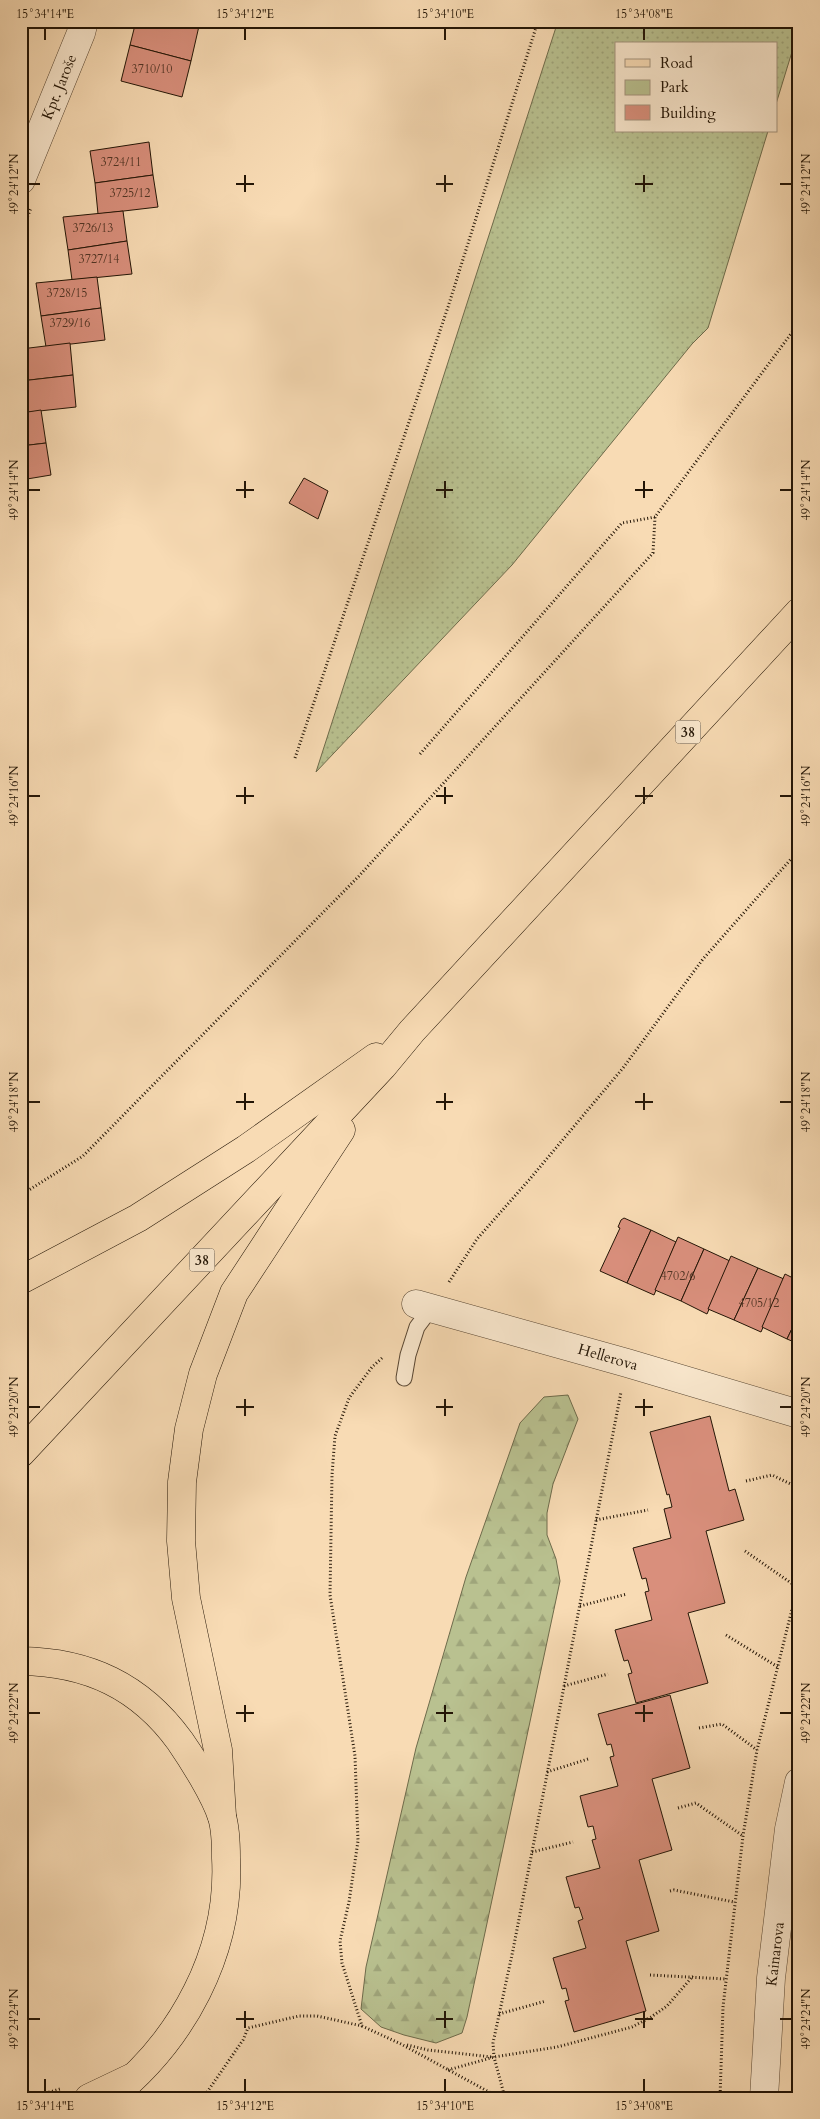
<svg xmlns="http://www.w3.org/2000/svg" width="820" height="2119" viewBox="0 0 820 2119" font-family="Cardo,serif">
  <defs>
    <pattern id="green-dots" width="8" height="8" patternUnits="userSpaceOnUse" patternTransform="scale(1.25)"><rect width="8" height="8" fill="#b9c190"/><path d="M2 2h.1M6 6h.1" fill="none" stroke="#9fa57b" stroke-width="1.8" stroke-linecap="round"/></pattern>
    <pattern id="forest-firs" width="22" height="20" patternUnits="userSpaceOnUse" patternTransform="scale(1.25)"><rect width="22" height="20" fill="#b9c190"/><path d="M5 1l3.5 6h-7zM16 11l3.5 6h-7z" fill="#9fa57b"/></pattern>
  </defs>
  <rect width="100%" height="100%" fill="#f8dbb4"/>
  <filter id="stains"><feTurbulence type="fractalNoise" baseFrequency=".004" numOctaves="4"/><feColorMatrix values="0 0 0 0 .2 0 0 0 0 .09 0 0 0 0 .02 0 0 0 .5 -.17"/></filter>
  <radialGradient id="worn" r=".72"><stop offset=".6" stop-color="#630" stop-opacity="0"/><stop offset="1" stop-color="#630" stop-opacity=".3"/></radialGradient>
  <polygon fill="url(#green-dots)" stroke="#6e6b4b" points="558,21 799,21 799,29 776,104 776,44 616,44 616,131 768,131 708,328 692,344 512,565 316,772"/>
  <polygon fill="url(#forest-firs)" stroke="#6e6b4b" points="568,1395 578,1419 553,1484 547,1513 547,1535 556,1559 560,1581 467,2017 462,2033 436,2043 404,2035 381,2027 361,2009 366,1967 416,1748 466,1577 520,1423 544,1397"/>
  <g fill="#d98f7c" stroke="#231506">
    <polygon points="136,21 180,21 199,26 191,61 130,45"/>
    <polygon points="180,21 200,21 199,26"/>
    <polygon points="130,45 191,61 182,97 121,81"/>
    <polygon points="149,142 153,175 95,183 90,151"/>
    <polygon points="153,175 158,207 98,214 95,183"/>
    <polygon points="123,211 127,241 68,250 63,217"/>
    <polygon points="127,241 132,274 72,280 68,250"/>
    <polygon points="97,277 101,308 41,316 36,283"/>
    <polygon points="101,308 105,340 46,347 41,316"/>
    <polygon points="70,343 73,375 21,381 21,349"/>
    <polygon points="73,375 76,407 21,413 21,381"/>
    <polygon points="41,410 46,443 21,446 21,413"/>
    <polygon points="46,443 51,475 21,480 21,446"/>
    <polygon points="304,478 328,491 318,519 289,503"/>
    <polygon points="624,1218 651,1230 627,1283 600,1271 620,1228 618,1227 621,1220"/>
    <polygon points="651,1230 676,1242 654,1295 627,1283"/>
    <polygon points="678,1237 704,1249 681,1301 655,1290"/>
    <polygon points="704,1249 730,1261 707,1314 681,1301"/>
    <polygon points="731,1256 758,1268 734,1320 708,1309"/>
    <polygon points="758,1268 784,1279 761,1332 734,1320"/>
    <polygon points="785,1274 799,1281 799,1314 787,1339 762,1327"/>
    <polygon points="799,1314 799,1344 787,1339"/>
    <polygon points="710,1416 729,1491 735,1489 744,1520 706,1531 725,1603 688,1613 708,1683 636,1703 628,1674 632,1673 628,1660 624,1661 615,1630 652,1620 645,1592 649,1591 646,1578 642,1579 633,1548 671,1538 664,1509 672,1507 669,1494 667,1495 650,1432"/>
    <polygon points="670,1695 690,1768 652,1779 672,1850 639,1860 659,1931 626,1941 646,2011 574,2032 565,2001 569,2000 566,1988 562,1989 553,1958 586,1948 578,1921 583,1919 579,1907 575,1908 566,1877 600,1868 592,1840 596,1839 593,1826 588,1827 580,1796 618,1786 610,1757 614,1756 611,1744 607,1745 598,1714"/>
  </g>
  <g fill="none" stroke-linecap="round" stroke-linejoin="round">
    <defs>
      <polyline id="lane" points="404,1378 408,1355 417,1327 432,1307"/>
      <g id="street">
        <polyline points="21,180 81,33 84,21"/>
        <polyline points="416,1304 627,1363 799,1414"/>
        <polyline points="764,2098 771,1978 789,1829 799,1782"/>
      </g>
      <g id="primary">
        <polyline points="21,1280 138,1218 246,1149 376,1057"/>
        <polyline points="21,1453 383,1066 412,1031 799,612"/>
        <polyline points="222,1816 218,1750 186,1598 181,1541 182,1482 189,1429 203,1374 234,1293 341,1130"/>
        <polyline points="89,2098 131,2078"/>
      </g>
      <path id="highway" d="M21,1661c67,1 119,25 159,80 13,19 35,54 42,76 4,13 4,28 4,41 5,94 -44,183 -116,240"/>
    </defs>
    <use href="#lane" stroke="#584632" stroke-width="17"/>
    <use href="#street" stroke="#584632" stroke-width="29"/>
    <use href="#primary" stroke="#231506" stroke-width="29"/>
    <use href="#highway" stroke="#231506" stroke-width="29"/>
    <g stroke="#231506" stroke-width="3" stroke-dasharray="1 2.5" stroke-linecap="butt">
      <polyline points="21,233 31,208"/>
      <polyline points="420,754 622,523 655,517"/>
      <polyline points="295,758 448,307 538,21"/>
      <polyline points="21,1195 83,1156 359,876 653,553 655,517 799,323"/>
      <polyline points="449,1282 477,1239 529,1180 623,1068 703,959 799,850"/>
      <polyline points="382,1358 372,1367 349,1398 335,1436 332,1475 330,1595 355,1756 358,1841 349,1902 340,1941 342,1963 362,2026 401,2044 500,2098"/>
      <polyline points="746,1481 772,1475 799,1488"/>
      <polyline points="596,1520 648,1510"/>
      <polyline points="745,1551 797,1587"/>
      <polyline points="580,1606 627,1594"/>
      <polyline points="726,1635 778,1667"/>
      <polyline points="564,1686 608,1674"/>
      <polyline points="699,1728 722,1724 757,1750"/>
      <polyline points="547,1772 588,1759"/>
      <polyline points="678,1808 696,1803 743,1836"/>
      <polyline points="532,1852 573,1842"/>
      <polyline points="670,1891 674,1890 734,1902"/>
      <polyline points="650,1975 726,1979"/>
      <polyline points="499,2014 546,2001"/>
      <polyline points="407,2045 428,2050 492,2057"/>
      <polyline points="448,2070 494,2057 557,2047 632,2027 651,2017 667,2006 693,1976"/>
      <polyline points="21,2094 43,2094 60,2089"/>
      <polyline points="203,2098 243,2040 248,2028 299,2016 317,2016 362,2026"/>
      <polyline points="505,2098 494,2057 493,2043 513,1950 621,1392"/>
      <polyline points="720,2098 723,2007 743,1836 757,1750 799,1581"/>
    </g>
    <use href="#lane" stroke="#fae8ce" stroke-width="15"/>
    <use href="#street" stroke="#fae8ce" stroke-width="28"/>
    <use href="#primary" stroke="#f8dbb4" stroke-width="28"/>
    <use href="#highway" stroke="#f8dbb4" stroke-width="28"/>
  </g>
  <path fill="none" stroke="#231506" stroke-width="2" d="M45,28v12M245,28v12M445,28v12M644,28v12M245,175v17M445,175v17M644,175v17M28,184h12M236,184h18M436,184h17M635,184h18M780,184h12M245,481v17M445,481v17M644,481v17M28,490h12M236,490h18M436,490h17M635,490h18M780,490h12M245,787v17M445,787v17M644,787v17M28,796h12M236,796h18M436,796h17M635,796h18M780,796h12M245,1093v17M445,1093v17M644,1093v17M28,1102h12M236,1102h18M436,1102h17M635,1102h18M780,1102h12M245,1399v17M445,1399v17M644,1399v17M28,1407h12M236,1407h18M436,1407h17M635,1407h18M780,1407h12M245,1705v17M445,1705v17M644,1705v17M28,1713h12M236,1713h18M436,1713h17M635,1713h18M780,1713h12M245,2011v17M445,2011v17M644,2011v17M28,2019h12M236,2019h18M436,2019h17M635,2019h18M780,2019h12M45,2079v13M245,2079v13M445,2079v13M644,2079v13"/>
  <g text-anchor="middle" stroke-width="4.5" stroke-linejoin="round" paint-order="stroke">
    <g font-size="12" fill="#503424">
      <text x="152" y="73">3710/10</text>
      <text x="121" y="166">3724/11</text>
      <text x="130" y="197">3725/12</text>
      <text x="93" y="232">3726/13</text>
      <text x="99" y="263">3727/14</text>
      <text x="67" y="297">3728/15</text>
      <text x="70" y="327">3729/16</text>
      <text x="678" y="1280">4702/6</text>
      <text x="759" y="1307">4705/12</text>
    </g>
    <g fill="#fae8ce" stroke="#645442" stroke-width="1">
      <rect x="675.5" y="720.5" width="25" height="23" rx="4"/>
      <rect x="189.5" y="1248.5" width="25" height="23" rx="4"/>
    </g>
    <g font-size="14" font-weight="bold" fill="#231506">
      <text x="688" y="737">38</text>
      <text x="202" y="1265">38</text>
    </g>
    <g font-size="15" fill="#231506" stroke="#fae8ce">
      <text transform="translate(59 87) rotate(-68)" y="5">Kpt. Jaroše</text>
      <text transform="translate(608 1357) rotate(16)" y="5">Hellerova</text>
      <text transform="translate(775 1954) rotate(-83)" y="5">Kainarova</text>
    </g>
  </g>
  <rect width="820" height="2119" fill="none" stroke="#f8dbb4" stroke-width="55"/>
  <rect x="615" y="42" width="162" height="90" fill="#fae8ce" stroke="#a4947e"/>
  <rect x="625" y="59" width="25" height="8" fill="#f8dbb4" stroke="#a4947e"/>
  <text x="660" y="68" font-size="15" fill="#231506">Road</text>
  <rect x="625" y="80" width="25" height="15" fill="#b9c190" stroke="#a4947e"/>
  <text x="660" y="92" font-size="15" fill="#231506">Park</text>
  <rect x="625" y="105" width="25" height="15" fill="#d98f7c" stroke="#a4947e"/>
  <text x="660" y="118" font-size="15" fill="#231506">Building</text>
  <rect x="28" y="28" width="764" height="2064" fill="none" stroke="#231506" stroke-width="2"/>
  <g font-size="12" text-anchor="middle" fill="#231506">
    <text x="45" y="18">15°34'14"E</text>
    <text x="245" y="18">15°34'12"E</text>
    <text x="445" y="18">15°34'10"E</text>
    <text x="644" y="18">15°34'08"E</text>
    <text transform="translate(806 184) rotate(-90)" y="4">49°24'12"N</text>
    <text transform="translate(14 184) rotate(-90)" y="4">49°24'12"N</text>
    <text transform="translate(806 490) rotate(-90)" y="4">49°24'14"N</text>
    <text transform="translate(14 490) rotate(-90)" y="4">49°24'14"N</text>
    <text transform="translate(14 796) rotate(-90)" y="4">49°24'16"N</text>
    <text transform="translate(806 796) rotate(-90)" y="4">49°24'16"N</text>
    <text transform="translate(806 1102) rotate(-90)" y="4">49°24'18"N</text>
    <text transform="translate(14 1102) rotate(-90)" y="4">49°24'18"N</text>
    <text transform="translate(806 1407) rotate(-90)" y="4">49°24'20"N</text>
    <text transform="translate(14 1407) rotate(-90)" y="4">49°24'20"N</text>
    <text transform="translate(806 1713) rotate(-90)" y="4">49°24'22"N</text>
    <text transform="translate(14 1713) rotate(-90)" y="4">49°24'22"N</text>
    <text transform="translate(14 2019) rotate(-90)" y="4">49°24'24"N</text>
    <text transform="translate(806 2019) rotate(-90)" y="4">49°24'24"N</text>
    <text x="45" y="2110">15°34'14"E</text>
    <text x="245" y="2110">15°34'12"E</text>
    <text x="445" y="2110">15°34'10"E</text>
    <text x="644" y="2110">15°34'08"E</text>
  </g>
  <rect width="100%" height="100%" filter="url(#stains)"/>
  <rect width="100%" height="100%" fill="url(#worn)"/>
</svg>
